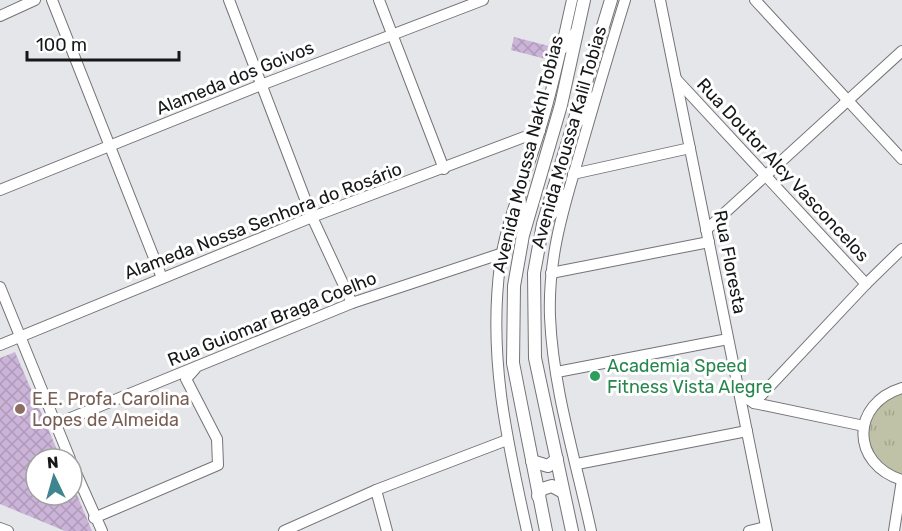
<svg xmlns="http://www.w3.org/2000/svg" width="902" height="531" viewBox="0 0 902 531" font-family="Rubik,sans-serif">
  <defs>
    <pattern id="park-tufts" width="24" height="20" patternUnits="userSpaceOnUse" patternTransform="scale(1.5)"><rect width="24" height="20" fill="#bfc2a6"/><path d="M3 7l-1-3M5 7V3M7 7l1-3M15 17l-1-3M17 17v-4M19 17l1-3" fill="none" stroke="#a3a68e"/></pattern>
    <pattern id="building-cross-hatch" width="8" height="8" patternUnits="userSpaceOnUse" patternTransform="scale(1.5)"><rect width="8" height="8" fill="#cbb4d8"/><path d="M0 0l8 8M0 8l8-8" fill="none" stroke="#ae9ab9"/></pattern>
  </defs>
  <rect width="100%" height="100%" fill="#e5e6e9"/>
  <polygon fill="url(#park-tufts)" points="902,390 902,479 882,469 866,442 874,407"/>
  <g fill="url(#building-cross-hatch)">
    <polygon points="514,37 549,46 546,59 511,50"/>
    <polygon points="15,352 61,459 36,459 36,495 77,495 92,531 65,531 0,504 0,358"/>
  </g>
  <g fill="none" stroke-linecap="round" stroke-linejoin="round">
    <defs>
      <g id="minor">
        <polyline points="52,0 162,278"/>
        <polyline points="229,0 312,217 352,303"/>
        <polyline points="379,0 444,169"/>
        <polyline points="660,0 767,531"/>
        <polyline points="755,0 902,159"/>
        <polyline points="0,16 35,0"/>
        <polyline points="676,79 866,284"/>
        <polyline points="573,174 690,148"/>
        <polyline points="0,190 261,85 483,0"/>
        <polyline points="706,230 902,51"/>
        <polyline points="551,273 709,242"/>
        <polyline points="0,287 70,459"/>
        <polyline points="0,345 312,217 540,131"/>
        <polyline points="557,372 728,339"/>
        <path d="M902,388c-52,16 -51,76 0,92"/>
        <polyline points="739,393 754,403 866,284 902,249"/>
        <polyline points="754,403 864,426"/>
        <polyline points="56,424 352,303 503,253"/>
        <polyline points="72,464 102,531"/>
        <polyline points="577,464 747,431"/>
        <polyline points="376,490 387,531"/>
        <polyline points="94,518 218,465 217,439 186,379 195,369"/>
        <polyline points="0,528 8,531"/>
        <polyline points="284,531 376,490 507,440"/>
        <path d="M527,531c-20,-91 -39,-173 -27,-266 6,-45 26,-89 39,-132 14,-43 23,-89 33,-133"/>
        <path d="M591,531c-15,-70 -38,-142 -41,-214 -2,-54 11,-101 26,-151 16,-56 32,-111 49,-166"/>
        <polyline points="749,531 766,527"/>
        <polyline points="894,531 902,480"/>
      </g>
      <g id="major">
        <polyline points="562,48 576,33"/>
        <polyline points="586,94 587,121"/>
        <polyline points="519,194 522,225"/>
        <polyline points="548,218 566,195"/>
        <polyline points="532,461 548,466 557,459"/>
        <polyline points="538,496 542,489 552,486 563,492"/>
        <polyline points="546,531 513,363 514,286 523,235 561,105 584,0"/>
        <polyline points="572,531 535,358 534,273 543,224 611,0"/>
      </g>
    </defs>
    <use href="#minor" stroke="#747477" stroke-width="12"/>
    <use href="#major" stroke="#747477" stroke-width="14"/>
    <use href="#minor" stroke="#fff" stroke-width="10"/>
    <use href="#major" stroke="#fff" stroke-width="12"/>
  </g>
  <circle fill="#2e9e5b" stroke="#fff" stroke-width="2" cx="595" cy="376" r="6"/>
  <circle fill="#8d6e63" stroke="#fff" stroke-width="2" cx="20" cy="409" r="6"/>
  <g text-anchor="middle" stroke-width="6" stroke-linejoin="round" paint-order="stroke">
    <g font-size="18" fill="#161718" stroke="#fff">
      <text transform="translate(235 78) rotate(-22)" y="6">Alameda dos Goivos</text>
      <text transform="translate(569 137) rotate(-74)" y="6">Avenida Moussa Kalil Tobias</text>
      <text transform="translate(528 154) rotate(-76)" y="6">Avenida Moussa Nakhl Tobias</text>
      <text transform="translate(783 170) rotate(47)" y="6">Rua Doutor Alcy Vasconcelos</text>
      <text transform="translate(263 221) rotate(-21)" y="6">Alameda Nossa Senhora do Rosário</text>
      <text transform="translate(730 262) rotate(79)" y="6">Rua Floresta</text>
      <text transform="translate(272 319) rotate(-22)" y="6">Rua Guiomar Braga Coelho</text>
    </g>
    <g font-size="18" fill="#27864d" stroke="#fff" text-anchor="start">
      <text x="607" y="372">Academia Speed<tspan x="607" dy="21">Fitness Vista Alegre</tspan></text>
    </g>
    <g font-size="18" fill="#785e54" stroke="#fff" text-anchor="start">
      <text x="32" y="405">E.E. Profa. Carolina<tspan x="32" dy="21">Lopes de Almeida</tspan></text>
    </g>
  </g>
  <g transform="translate(54 477) rotate(355)"><circle r="28" fill="#ffffff" stroke="#a2a2a3" stroke-width="1.5"/>
  <path d="M0-4.5L10 22L0 15L-10 22Z" fill="#3f8590"/>
  <text y="-9" font-size="16" font-weight="bold" text-anchor="middle" fill="#161718">N</text>
  </g>
  <path d="M27 51v9h152v-9" fill="none" stroke="#161718" stroke-width="3"/>
  <text x="36" y="51" font-size="18" fill="#161718" stroke="#ffffff" stroke-width="4.5" paint-order="stroke">100 m</text>
</svg>
